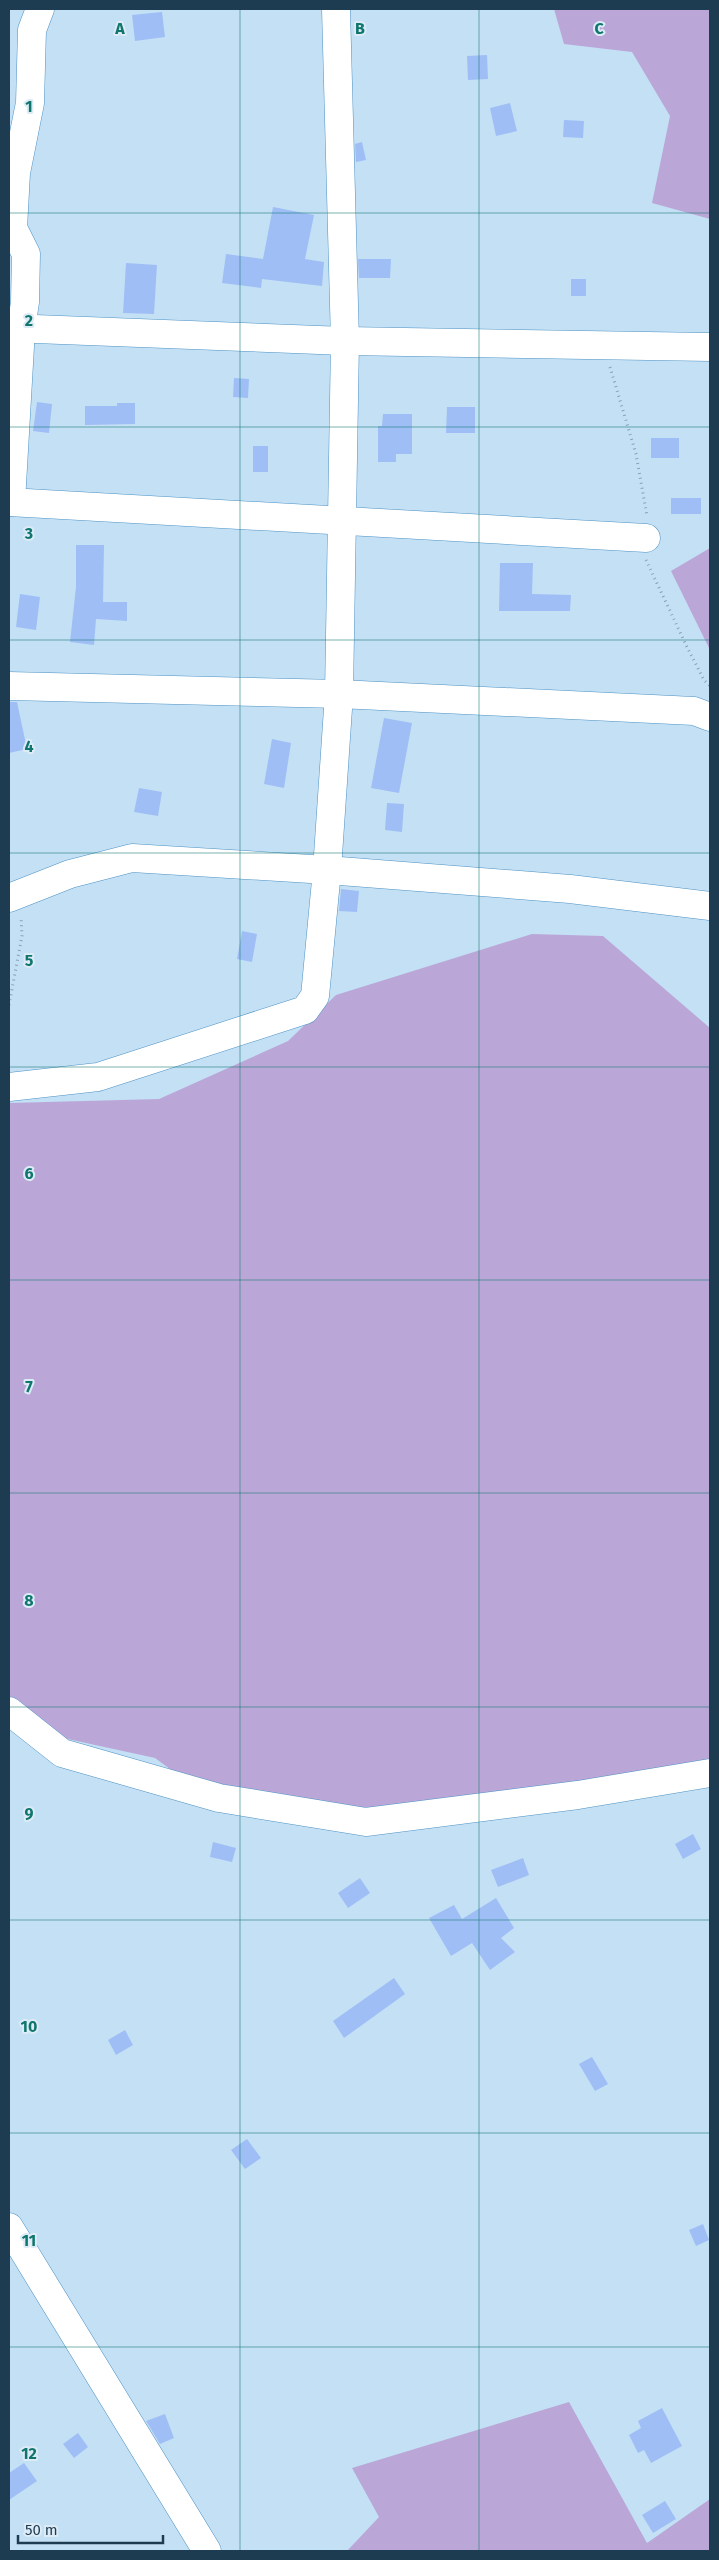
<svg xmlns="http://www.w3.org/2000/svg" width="719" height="2560" viewBox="0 0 719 2560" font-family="'Fira Sans',sans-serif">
  <rect width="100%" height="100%" fill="#c4e0f5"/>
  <g fill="#baa7d8">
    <polygon points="554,9 710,9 710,219 652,203 670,116 632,52 564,44"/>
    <polygon points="710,548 710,650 671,571"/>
    <polygon points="532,934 603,936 710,1028 710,1777 407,1826 197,1789 155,1758 17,1728 9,1716 9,1103 159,1099 288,1041 336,995"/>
    <polygon points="569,2402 647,2543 710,2499 710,2551 347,2551 379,2517 352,2468"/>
  </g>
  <g fill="#9fbef5">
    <polygon points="162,12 165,37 135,41 132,15"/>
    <polygon points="487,55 488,79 468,80 467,56"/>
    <polygon points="510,103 517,131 496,136 490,108"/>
    <polygon points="564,120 584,121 583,138 563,137"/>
    <polygon points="362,142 366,160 356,162 355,144"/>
    <polygon points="273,207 314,215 305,259 324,262 322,286 262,279 261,288 222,283 226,254 263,259"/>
    <polygon points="358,259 391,259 390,278 359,278"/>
    <polygon points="126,263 157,265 154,314 123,313"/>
    <rect x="571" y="279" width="15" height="17"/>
    <polygon points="234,378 249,379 248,398 233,397"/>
    <polygon points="37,402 52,404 49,433 33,431"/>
    <polygon points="117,403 135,403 135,424 85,425 85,406 117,406"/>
    <polygon points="447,407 475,407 475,433 446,433"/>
    <polygon points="383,414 412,414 412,454 396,454 396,462 378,462 378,426 382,426"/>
    <rect x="651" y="438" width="28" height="20"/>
    <rect x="253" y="446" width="15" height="26"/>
    <rect x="671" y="498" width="30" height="16"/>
    <polygon points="76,545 104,545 103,602 127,602 127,621 96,619 94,645 70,642 76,587"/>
    <polygon points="500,563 533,563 532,594 571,595 570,611 499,611"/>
    <polygon points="20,594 40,597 36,630 16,627"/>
    <polygon points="9,702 17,702 27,749 9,753"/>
    <polygon points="384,718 412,723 399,793 371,788"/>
    <polygon points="272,739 291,743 284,788 264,784"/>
    <polygon points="139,788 162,792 158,816 134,812"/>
    <polygon points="387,803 404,804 402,832 385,830"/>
    <polygon points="341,889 359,891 357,912 339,911"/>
    <polygon points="242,931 257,934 252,962 237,959"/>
    <polygon points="693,1834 701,1849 683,1859 675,1844"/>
    <polygon points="213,1842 236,1848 232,1862 210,1857"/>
    <polygon points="523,1858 529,1875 498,1887 491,1870"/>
    <polygon points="360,1878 370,1893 348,1908 338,1893"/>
    <polygon points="496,1898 514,1928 501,1938 515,1952 490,1970 472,1943 451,1956 429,1918 454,1905 462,1919"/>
    <polygon points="394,1978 405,1994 344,2038 333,2021"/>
    <polygon points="125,2030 133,2045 116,2055 108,2040"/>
    <polygon points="592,2057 608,2084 595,2091 579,2064"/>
    <polygon points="247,2139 261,2158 245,2169 231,2150"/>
    <polygon points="703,2224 709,2240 696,2246 689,2230"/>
    <polygon points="662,2408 682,2446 651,2463 644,2450 638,2453 629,2435 641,2428 638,2421"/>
    <polygon points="165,2414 174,2438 160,2444 146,2421"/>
    <polygon points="78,2433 88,2447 74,2458 63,2444"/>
    <polygon points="24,2463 37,2481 9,2500 9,2473"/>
    <polygon points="665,2501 676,2519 653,2533 642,2515"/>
  </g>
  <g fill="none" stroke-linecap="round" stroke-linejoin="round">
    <defs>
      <g id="minor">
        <polyline points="336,9 345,341 710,347"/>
        <polyline points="9,328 345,341 339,694 327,870 315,996 305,1010 98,1077 9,1087"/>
        <polyline points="9,502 646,538"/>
        <polyline points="11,502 21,329 25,302 26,254 13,228 16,173 30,103 32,30 40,9"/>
        <polyline points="9,686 339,694 694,711 710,717"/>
        <polyline points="9,898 70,874 132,858 327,870 570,889 710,906"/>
        <polyline points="9,1711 62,1753 219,1798 366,1822 578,1795 710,1773"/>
        <polyline points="9,2227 207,2551"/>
      </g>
    </defs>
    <use href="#minor" stroke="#4c92c4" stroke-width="29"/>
    <g stroke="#85a2b7" stroke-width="3" stroke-dasharray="1 4" stroke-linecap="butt">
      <polyline points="610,367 636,454 647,516"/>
      <polyline points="646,560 687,647 704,680 710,686"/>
      <polyline points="9,1005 22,936 21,917"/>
    </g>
    <use href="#minor" stroke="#fff" stroke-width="28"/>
  </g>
  <path fill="none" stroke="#0f766e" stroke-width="1" stroke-opacity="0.55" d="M240,9v2542M479,9v2542M9,213h701M9,427h701M9,640h701M9,853h701M9,1067h701M9,1280h701M9,1493h701M9,1707h701M9,1920h701M9,2133h701M9,2347h701"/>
  <g font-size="16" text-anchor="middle" font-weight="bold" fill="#0f766e" stroke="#ddebf6" stroke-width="4" stroke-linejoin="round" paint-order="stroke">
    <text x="120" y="34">A</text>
    <text x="360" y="34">B</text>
    <text x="599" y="34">C</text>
    <text x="29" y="112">1</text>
    <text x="29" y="326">2</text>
    <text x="29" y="539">3</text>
    <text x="29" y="752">4</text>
    <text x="29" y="966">5</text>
    <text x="29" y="1179">6</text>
    <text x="29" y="1392">7</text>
    <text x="29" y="1606">8</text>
    <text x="29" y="1819">9</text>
    <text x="29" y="2032">10</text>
    <text x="29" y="2246">11</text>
    <text x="29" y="2459">12</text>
  </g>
  <rect width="719" height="2560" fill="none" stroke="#1e3c51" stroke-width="20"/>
  <path d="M18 2535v8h145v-8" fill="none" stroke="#1e3c51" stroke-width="2.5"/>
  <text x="25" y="2535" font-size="15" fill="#1e3c51" stroke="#ddebf6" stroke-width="4" paint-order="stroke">50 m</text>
</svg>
